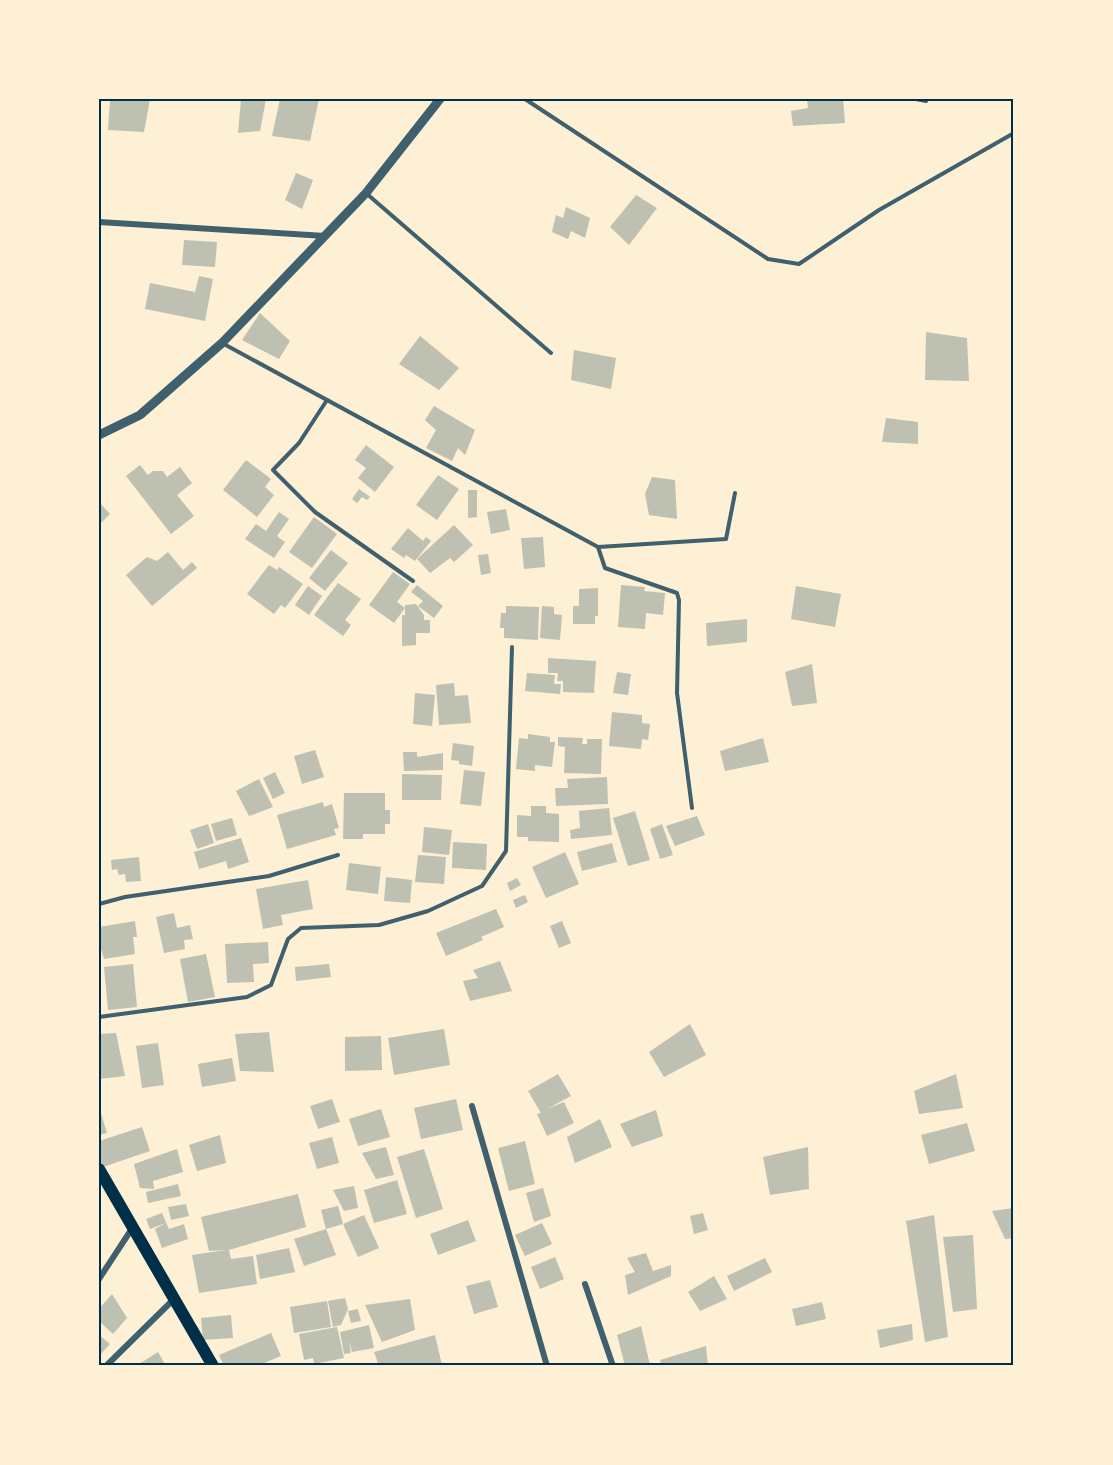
<svg xmlns="http://www.w3.org/2000/svg" width="1113" height="1465" viewBox="0 0 1113 1465" font-family="'IBM Plex Serif',serif">
  <rect width="100%" height="100%" fill="#fdf0d5"/>
  <g fill="#bec0b2">
    <polygon points="110,99 150,99 144,132 108,130"/>
    <polygon points="241,99 266,99 260,131 238,133"/>
    <polygon points="280,99 319,99 310,141 272,136"/>
    <polygon points="807,99 843,99 845,123 793,126 791,111 808,108"/>
    <polygon points="296,173 313,180 302,209 285,200"/>
    <polygon points="636,195 657,208 629,245 610,227"/>
    <polygon points="566,207 590,218 585,238 571,231 568,239 552,232 556,215 563,218"/>
    <polygon points="184,240 217,242 215,267 182,265"/>
    <polygon points="199,276 213,279 205,321 145,309 150,283 195,292"/>
    <polygon points="260,313 290,341 279,359 242,340"/>
    <polygon points="926,332 967,338 969,381 925,380"/>
    <polygon points="420,336 459,368 439,390 399,364"/>
    <polygon points="574,350 616,358 611,389 571,380"/>
    <polygon points="434,406 475,430 465,455 458,448 452,461 426,448 436,430 425,420"/>
    <polygon points="886,418 918,422 918,444 882,442"/>
    <polygon points="366,445 394,467 375,492 358,478 366,468 355,460"/>
    <polygon points="246,460 271,479 265,487 274,495 257,517 223,490"/>
    <polygon points="140,465 148,475 153,471 163,471 167,477 180,467 192,483 177,495 194,516 171,534 126,476"/>
    <polygon points="438,475 459,489 437,520 416,505"/>
    <polygon points="652,477 675,480 677,519 649,515 645,494"/>
    <polygon points="359,489 370,497 367,500 362,497 357,503 352,499"/>
    <polygon points="468,490 477,490 477,517 468,518"/>
    <polygon points="99,502 110,514 99,525"/>
    <polygon points="506,509 510,530 491,534 487,512"/>
    <polygon points="279,512 289,519 277,536 285,542 274,558 245,539 256,524 266,531"/>
    <polygon points="314,517 337,534 312,568 289,552"/>
    <polygon points="454,525 473,545 454,562 450,558 430,573 417,559"/>
    <polygon points="408,528 423,541 426,537 431,541 415,561 406,555 404,558 391,549"/>
    <polygon points="543,537 545,567 524,569 521,538"/>
    <polygon points="331,550 348,563 325,591 309,578"/>
    <polygon points="168,552 183,570 192,562 197,568 152,606 126,575 147,557 157,561"/>
    <polygon points="488,554 491,573 481,575 478,555"/>
    <polygon points="269,565 277,570 279,567 303,584 285,608 281,605 274,614 247,594"/>
    <polygon points="393,572 410,584 397,602 405,608 394,623 369,605"/>
    <polygon points="338,583 361,599 345,620 351,625 343,636 314,615"/>
    <polygon points="417,585 443,606 434,618 418,606 423,601 411,592"/>
    <polygon points="621,585 645,587 644,591 665,593 663,615 646,613 645,629 618,627"/>
    <polygon points="308,586 322,596 309,615 295,605"/>
    <polygon points="796,586 841,594 835,627 791,619"/>
    <polygon points="598,588 598,616 595,616 595,624 573,624 573,606 579,606 579,589"/>
    <polygon points="416,604 424,615 424,620 430,620 430,633 416,633 416,645 402,646 402,615 405,615 405,605"/>
    <polygon points="506,606 539,607 538,640 504,638 504,628 500,628 501,613 506,613"/>
    <polygon points="542,606 554,607 554,614 562,615 560,640 540,638"/>
    <polygon points="747,619 747,642 707,646 706,623"/>
    <polygon points="548,658 596,661 594,693 563,692 563,681 557,681 558,673 548,673"/>
    <polygon points="812,664 817,703 792,706 785,672"/>
    <polygon points="617,672 631,674 628,695 613,693"/>
    <polygon points="527,673 555,675 554,684 561,684 560,694 525,691"/>
    <polygon points="454,683 455,696 468,695 471,723 439,725 436,685"/>
    <polygon points="415,693 435,695 432,726 413,724"/>
    <polygon points="612,712 642,715 642,723 650,724 648,740 642,739 641,749 609,746"/>
    <polygon points="528,734 550,737 550,742 555,742 552,767 535,765 535,771 516,769 519,738 528,739"/>
    <polygon points="558,737 583,738 582,744 587,744 587,739 602,739 601,774 564,773 565,747 558,746"/>
    <polygon points="763,738 769,762 725,771 720,751"/>
    <polygon points="453,743 474,746 472,766 459,764 459,761 451,760"/>
    <polygon points="315,750 324,777 302,784 294,756"/>
    <polygon points="403,752 417,752 417,757 443,753 443,770 404,771"/>
    <polygon points="464,770 485,772 481,806 460,804"/>
    <polygon points="275,772 285,793 273,799 263,778"/>
    <polygon points="402,774 442,775 441,800 402,800"/>
    <polygon points="607,777 608,804 556,806 555,788 568,788 567,779"/>
    <polygon points="259,779 273,807 249,816 236,791"/>
    <polygon points="344,793 385,793 385,810 390,810 390,824 385,824 385,834 363,834 363,839 343,839"/>
    <polygon points="323,802 324,807 332,804 339,828 334,829 336,835 287,849 277,815"/>
    <polygon points="531,806 546,806 546,813 559,814 559,842 528,841 528,837 517,837 517,815 531,816"/>
    <polygon points="609,808 612,835 571,839 570,830 580,828 579,811"/>
    <polygon points="635,811 650,860 628,866 613,818"/>
    <polygon points="697,816 705,835 675,846 666,826"/>
    <polygon points="232,818 237,835 216,841 211,824"/>
    <polygon points="208,824 214,843 197,849 190,830"/>
    <polygon points="662,824 673,855 660,859 650,829"/>
    <polygon points="424,827 452,830 449,855 422,852"/>
    <polygon points="241,838 249,862 228,869 226,861 199,869 194,852"/>
    <polygon points="453,842 487,844 486,870 452,868"/>
    <polygon points="612,843 617,862 582,871 577,852"/>
    <polygon points="565,852 579,884 546,898 532,867"/>
    <polygon points="418,855 446,857 444,884 415,882"/>
    <polygon points="139,857 141,881 126,882 125,874 119,875 117,869 112,870 111,860"/>
    <polygon points="349,863 381,867 378,894 346,890"/>
    <polygon points="386,877 412,880 410,903 384,901"/>
    <polygon points="517,878 521,885 510,891 507,883"/>
    <polygon points="308,880 313,909 281,915 283,925 263,929 256,889"/>
    <polygon points="525,895 528,902 516,908 513,900"/>
    <polygon points="496,909 504,927 481,937 483,940 446,956 436,933"/>
    <polygon points="174,913 177,928 190,925 193,939 184,940 185,949 164,953 156,917"/>
    <polygon points="135,921 137,937 133,937 135,954 104,959 99,942 99,927"/>
    <polygon points="562,921 571,943 559,948 550,926"/>
    <polygon points="268,942 269,963 253,964 254,982 227,983 225,944"/>
    <polygon points="206,954 215,997 188,1002 180,959"/>
    <polygon points="500,961 512,991 470,1001 463,981 478,978 473,970"/>
    <polygon points="133,964 137,1007 108,1010 104,967"/>
    <polygon points="329,964 331,977 296,981 295,967"/>
    <polygon points="690,1024 706,1055 664,1077 649,1052"/>
    <polygon points="444,1029 450,1065 394,1075 388,1038"/>
    <polygon points="269,1032 274,1072 240,1071 235,1034"/>
    <polygon points="116,1033 125,1076 99,1079 99,1034"/>
    <polygon points="381,1036 382,1070 345,1071 345,1037"/>
    <polygon points="158,1043 164,1085 142,1088 136,1046"/>
    <polygon points="232,1058 236,1081 202,1087 198,1064"/>
    <polygon points="558,1074 571,1096 547,1109 564,1102 574,1123 547,1136 537,1114 541,1113 528,1091"/>
    <polygon points="956,1074 963,1108 919,1114 914,1091"/>
    <polygon points="332,1099 340,1122 318,1129 310,1106"/>
    <polygon points="456,1099 463,1130 421,1139 414,1108"/>
    <polygon points="99,1107 107,1133 99,1135"/>
    <polygon points="381,1109 390,1137 358,1146 349,1119"/>
    <polygon points="656,1110 663,1136 632,1147 620,1124"/>
    <polygon points="600,1119 612,1147 575,1163 567,1137"/>
    <polygon points="967,1123 975,1151 929,1164 921,1135"/>
    <polygon points="142,1127 150,1151 103,1167 99,1156 99,1141"/>
    <polygon points="220,1135 226,1163 197,1171 189,1145"/>
    <polygon points="332,1137 339,1163 317,1169 309,1143"/>
    <polygon points="525,1141 535,1184 509,1191 498,1148"/>
    <polygon points="386,1147 394,1175 376,1179 362,1153"/>
    <polygon points="808,1147 809,1189 770,1195 763,1157"/>
    <polygon points="177,1149 183,1172 153,1181 154,1189 140,1188 134,1164"/>
    <polygon points="424,1149 443,1209 416,1218 397,1157"/>
    <polygon points="397,1180 407,1214 374,1223 364,1190"/>
    <polygon points="178,1184 181,1196 148,1203 146,1192"/>
    <polygon points="354,1186 358,1208 344,1211 333,1190"/>
    <polygon points="543,1188 551,1216 534,1222 526,1193"/>
    <polygon points="298,1194 306,1227 229,1250 231,1259 253,1256 257,1284 199,1293 192,1255 226,1250 209,1251 201,1217"/>
    <polygon points="186,1204 189,1216 171,1220 168,1207"/>
    <polygon points="338,1206 343,1224 326,1229 336,1255 304,1266 294,1239 326,1229 321,1210"/>
    <polygon points="1014,1208 1014,1238 1005,1239 992,1211"/>
    <polygon points="162,1213 169,1229 184,1224 188,1239 162,1248 155,1229 166,1223 150,1229 146,1219"/>
    <polygon points="703,1213 708,1230 694,1234 690,1216"/>
    <polygon points="364,1215 379,1248 358,1257 343,1224"/>
    <polygon points="934,1215 948,1337 925,1342 906,1221"/>
    <polygon points="468,1220 476,1241 438,1255 430,1234"/>
    <polygon points="542,1223 552,1244 525,1256 515,1235"/>
    <polygon points="973,1235 977,1309 953,1312 943,1237"/>
    <polygon points="289,1248 295,1272 260,1279 256,1255"/>
    <polygon points="646,1253 653,1271 671,1265 671,1276 628,1295 625,1275 635,1272 627,1258"/>
    <polygon points="555,1257 564,1279 540,1289 531,1267"/>
    <polygon points="765,1258 772,1272 734,1291 727,1276"/>
    <polygon points="714,1276 727,1299 700,1311 688,1292"/>
    <polygon points="490,1280 498,1307 474,1314 466,1286"/>
    <polygon points="112,1294 127,1318 113,1334 99,1321 99,1309"/>
    <polygon points="345,1298 348,1309 341,1325 333,1327 328,1301"/>
    <polygon points="410,1299 415,1330 382,1342 365,1305"/>
    <polygon points="327,1301 331,1327 294,1333 290,1307"/>
    <polygon points="822,1302 826,1319 796,1326 792,1309"/>
    <polygon points="358,1309 361,1321 351,1323 348,1311"/>
    <polygon points="231,1315 233,1338 203,1340 201,1318"/>
    <polygon points="912,1324 913,1340 880,1348 877,1330"/>
    <polygon points="369,1325 374,1348 352,1352 349,1340 351,1353 344,1354 340,1332"/>
    <polygon points="641,1326 650,1365 625,1366 617,1335"/>
    <polygon points="337,1327 344,1358 314,1364 313,1358 304,1360 299,1334"/>
    <polygon points="271,1333 281,1356 257,1366 224,1366 219,1355"/>
    <polygon points="99,1335 110,1344 99,1356"/>
    <polygon points="435,1335 442,1365 379,1366 374,1352"/>
    <polygon points="706,1346 708,1366 662,1366 660,1360"/>
    <polygon points="158,1352 166,1366 136,1366"/>
  </g>
  <g fill="none" stroke-linecap="round" stroke-linejoin="round">
    <g stroke="#3f606c" stroke-width="4">
      <polyline points="525,99 768,259 799,264 879,210 1014,133"/>
      <polyline points="916,99 926,101"/>
      <polyline points="367,194 551,353"/>
      <polyline points="222,343 598,547 605,568 677,593 679,600 677,693 692,808"/>
      <polyline points="327,400 299,443 273,470 315,512 413,581"/>
      <polyline points="598,547 726,539 735,493"/>
      <polyline points="99,904 125,897 269,876 338,855"/>
      <polyline points="99,1017 247,997 271,985 288,939 301,928 379,925 428,911 482,886 506,851 512,647"/>
    </g>
    <g stroke="#3f606c" stroke-width="6">
      <polyline points="99,222 325,236"/>
      <polyline points="472,1106 547,1366"/>
      <polyline points="99,1279 133,1227"/>
      <polyline points="585,1284 613,1366"/>
      <polyline points="106,1366 174,1299"/>
    </g>
    <polyline stroke="#3f606c" stroke-width="9" points="99,435 140,415 222,343 366,193 440,99"/>
    <polyline stroke="#003049" stroke-width="12" points="99,1169 213,1366"/>
  </g>
  <rect width="1113" height="1465" fill="none" stroke="#fdf0d5" stroke-width="201"/>
  <rect x="100" y="100" width="912" height="1264" fill="none" stroke="#003049" stroke-width="2"/>
</svg>
